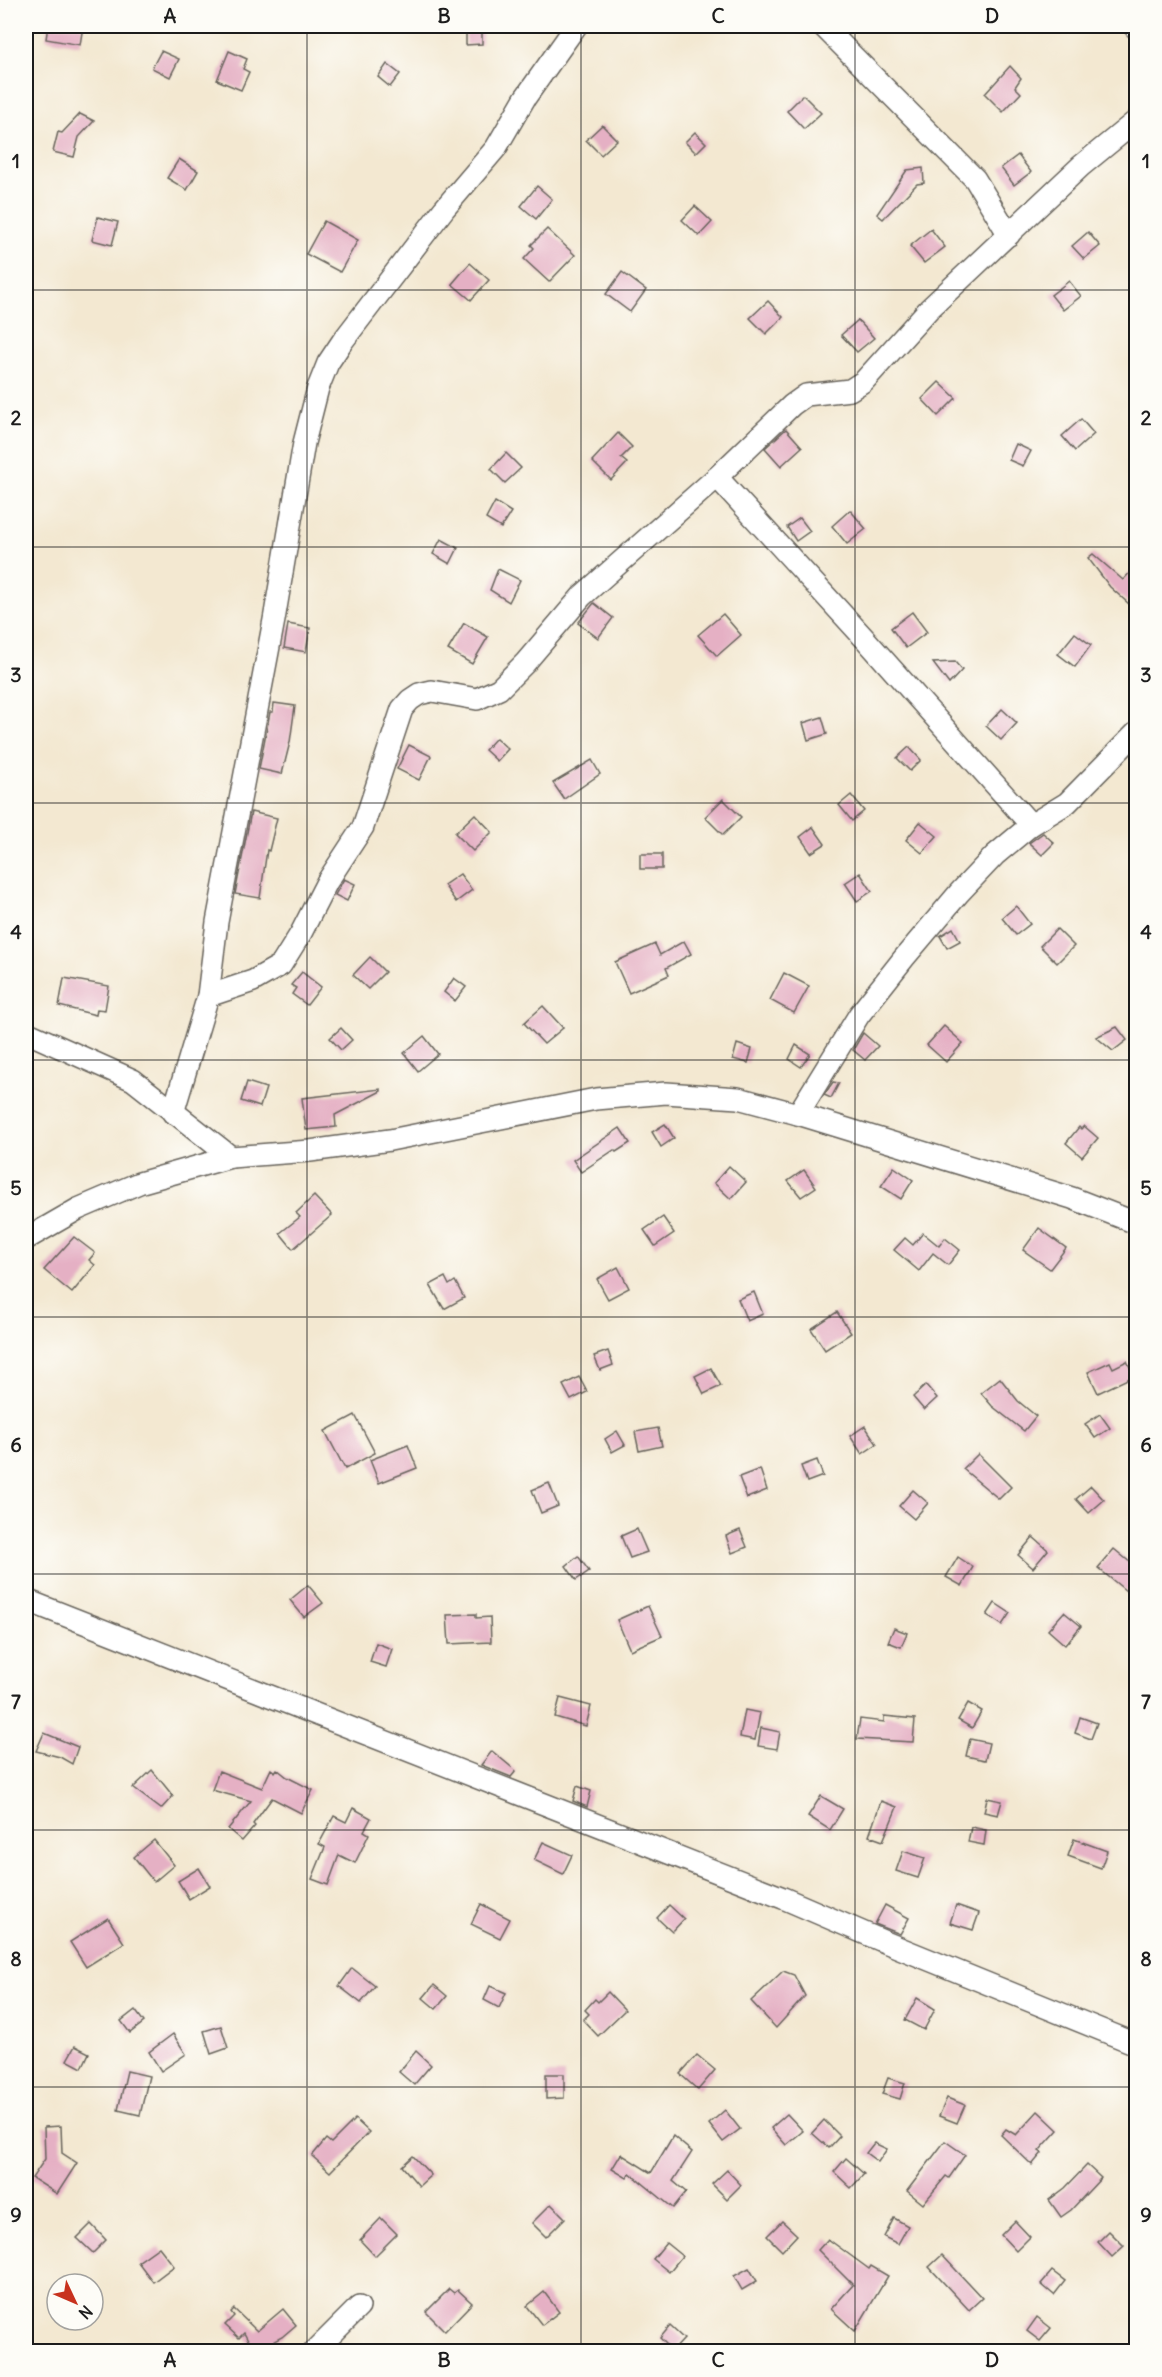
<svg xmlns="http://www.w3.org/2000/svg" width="1162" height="2377" viewBox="0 0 1162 2377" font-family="Delius,sans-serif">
  <rect width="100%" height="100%" fill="#fdfcf7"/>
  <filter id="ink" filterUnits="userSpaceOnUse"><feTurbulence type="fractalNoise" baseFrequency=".0167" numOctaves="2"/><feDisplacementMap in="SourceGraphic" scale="12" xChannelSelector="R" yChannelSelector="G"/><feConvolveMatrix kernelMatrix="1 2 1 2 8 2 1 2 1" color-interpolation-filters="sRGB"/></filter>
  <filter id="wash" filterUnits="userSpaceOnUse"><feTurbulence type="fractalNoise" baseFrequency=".008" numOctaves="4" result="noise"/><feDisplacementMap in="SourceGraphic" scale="24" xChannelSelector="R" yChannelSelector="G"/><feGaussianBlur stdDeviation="1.35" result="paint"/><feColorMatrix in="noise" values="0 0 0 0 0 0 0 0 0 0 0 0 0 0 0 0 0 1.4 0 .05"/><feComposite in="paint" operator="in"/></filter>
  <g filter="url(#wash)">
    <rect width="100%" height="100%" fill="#f3e8d1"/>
    <g id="blocks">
      <g fill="#e5b0c4">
        <polygon points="48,26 83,26 80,45 46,39"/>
        <polygon points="482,28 482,44 466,45 466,29"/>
        <polygon points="161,51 179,59 170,77 152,68"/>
        <polygon points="229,51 247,59 243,69 249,72 241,90 217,80"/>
        <polygon points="387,64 400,74 390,87 378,77"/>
        <polygon points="1010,66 1021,78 1015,87 1021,93 1003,112 985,94"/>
        <polygon points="803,95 821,113 804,129 787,111"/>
        <polygon points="80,114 94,121 79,137 74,157 53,152 58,132 62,133"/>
        <polygon points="602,125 617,140 601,155 586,140"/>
        <polygon points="695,132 706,143 696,153 685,142"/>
        <polygon points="1018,155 1031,172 1014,185 1001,168"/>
        <polygon points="179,159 198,171 187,190 167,178"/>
        <polygon points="923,168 924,183 917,184 883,219 877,214 907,170"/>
        <polygon points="537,186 552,199 536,219 521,206"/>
        <polygon points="695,206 712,222 699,236 682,220"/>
        <polygon points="98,217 118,222 112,245 92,240"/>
        <polygon points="324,221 358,240 340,272 306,254"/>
        <polygon points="547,229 575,255 549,282 524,259 534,248 531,245"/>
        <polygon points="931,229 945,247 924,263 910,246"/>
        <polygon points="1088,232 1100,246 1084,259 1072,246"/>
        <polygon points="470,263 489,280 471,300 452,284"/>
        <polygon points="622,272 646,290 630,312 606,294"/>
        <polygon points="1069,281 1081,296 1063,310 1051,295"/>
        <polygon points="768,301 783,317 766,334 750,318"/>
        <polygon points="858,320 874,338 857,352 841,335"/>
        <polygon points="939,382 956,398 938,416 922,399"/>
        <polygon points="1081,419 1094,434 1075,451 1062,436"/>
        <polygon points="786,429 802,447 781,466 765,448"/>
        <polygon points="618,433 632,447 621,458 627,463 611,480 592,461"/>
        <polygon points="1016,444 1031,451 1023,466 1009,460"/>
        <polygon points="506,453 521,468 505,483 491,469"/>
        <polygon points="495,502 511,512 501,528 486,519"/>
        <polygon points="850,510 866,529 847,544 832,526"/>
        <polygon points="800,518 810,531 796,541 787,527"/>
        <polygon points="441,539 458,548 450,564 433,554"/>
        <polygon points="1093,554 1123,580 1137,565 1137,611 1110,587 1088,558"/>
        <polygon points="498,569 520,580 509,602 490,590"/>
        <polygon points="594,603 613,618 598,638 578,623"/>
        <polygon points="912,612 927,632 906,648 891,628"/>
        <polygon points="723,614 741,635 717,656 698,635"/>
        <polygon points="464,623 488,637 472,664 448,650"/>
        <polygon points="288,624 310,628 306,652 284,648"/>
        <polygon points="1075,633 1091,645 1075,667 1058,654"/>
        <polygon points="955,662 962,670 949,684 933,663"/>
        <polygon points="274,703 295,706 290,742 282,774 259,769 270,712 273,712"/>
        <polygon points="1002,709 1017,723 1001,740 986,726"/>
        <polygon points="822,717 827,734 808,740 803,723"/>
        <polygon points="496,738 508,749 497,761 485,750"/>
        <polygon points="409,745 431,756 419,780 397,769"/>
        <polygon points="909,747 921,760 910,771 897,758"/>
        <polygon points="592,760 600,774 564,799 553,783"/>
        <polygon points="851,795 864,811 852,821 839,805"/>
        <polygon points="723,799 741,817 723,835 705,817"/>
        <polygon points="251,812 277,818 269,851 267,850 260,898 235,894"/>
        <polygon points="475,814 492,832 473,851 455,833"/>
        <polygon points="920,822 937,836 922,853 906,840"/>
        <polygon points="813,827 825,844 811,853 800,837"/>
        <polygon points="1043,833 1054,843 1042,855 1029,843"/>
        <rect x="640" y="854" width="22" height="15"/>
        <polygon points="860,873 872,891 857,901 845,883"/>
        <polygon points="460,874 472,890 456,902 444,885"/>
        <polygon points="344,879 355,884 347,901 335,895"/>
        <polygon points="1016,906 1030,924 1016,935 1002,918"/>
        <polygon points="953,928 960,941 947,948 940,936"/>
        <polygon points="1057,929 1074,946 1057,963 1040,946"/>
        <polygon points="684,941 691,954 666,968 669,975 629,993 615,962 655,944 660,955"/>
        <polygon points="370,957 385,972 368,989 353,975"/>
        <polygon points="302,972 321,987 307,1005 292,994 296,988 291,985"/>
        <polygon points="784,973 809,986 794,1013 770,1000"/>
        <polygon points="64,978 109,986 105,1010 97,1009 96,1015 59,1006"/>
        <polygon points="454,978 466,987 455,1001 444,992"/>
        <polygon points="543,1006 563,1028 544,1044 524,1023"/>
        <polygon points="944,1026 963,1043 946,1062 927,1045"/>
        <polygon points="1117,1027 1127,1040 1113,1051 1096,1037"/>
        <polygon points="341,1028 352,1040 341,1050 330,1038"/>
        <polygon points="863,1033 878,1046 865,1060 853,1050"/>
        <polygon points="424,1036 438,1054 418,1071 404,1053"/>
        <polygon points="737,1044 752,1049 748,1063 733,1059"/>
        <polygon points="796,1045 810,1054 801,1067 789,1059"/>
        <polygon points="247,1082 266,1088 260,1107 241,1101"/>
        <polygon points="833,1082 839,1083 831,1098 824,1095"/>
        <polygon points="381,1089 381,1091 335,1115 336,1127 306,1130 302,1098"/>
        <polygon points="665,1124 674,1138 661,1147 652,1132"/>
        <polygon points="1084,1126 1098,1138 1082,1157 1066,1143 1079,1127 1081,1129"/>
        <polygon points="620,1128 630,1143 616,1152 614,1150 581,1172 573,1160"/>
        <polygon points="729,1166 746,1182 731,1199 714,1183"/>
        <polygon points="894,1167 913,1180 901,1199 881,1186"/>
        <polygon points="804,1170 816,1187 801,1197 788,1181"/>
        <polygon points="314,1196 332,1215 293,1249 280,1233 300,1217 296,1213"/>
        <polygon points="663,1217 674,1233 655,1246 644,1230"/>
        <polygon points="1039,1228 1066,1248 1050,1269 1023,1250"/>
        <polygon points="923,1233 939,1246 945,1238 960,1250 948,1265 933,1253 919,1271 894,1250 905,1238 913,1245"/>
        <polygon points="74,1237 95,1253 89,1260 95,1265 72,1293 44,1270"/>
        <polygon points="618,1267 629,1288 608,1299 597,1279"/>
        <polygon points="445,1277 449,1285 455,1281 464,1298 444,1309 430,1285"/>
        <polygon points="754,1292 763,1314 747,1321 738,1299"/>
        <polygon points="837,1312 851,1333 825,1350 811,1329"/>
        <polygon points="608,1351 613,1365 600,1370 594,1356"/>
        <polygon points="1127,1361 1134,1376 1098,1393 1088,1372 1110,1362 1113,1368"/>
        <polygon points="711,1368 721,1386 704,1394 695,1376"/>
        <polygon points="579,1377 587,1392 571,1400 563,1385"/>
        <polygon points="1000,1378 1018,1401 1036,1416 1024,1431 992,1406 981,1393"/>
        <polygon points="926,1385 937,1398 924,1410 913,1397"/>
        <polygon points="1100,1414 1110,1428 1095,1438 1085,1424"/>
        <polygon points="355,1415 375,1453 345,1469 325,1431"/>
        <polygon points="865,1426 877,1444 862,1454 850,1436"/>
        <polygon points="658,1428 662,1446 639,1451 635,1432"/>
        <polygon points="617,1431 625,1445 612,1452 605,1439"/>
        <polygon points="408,1445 417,1468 379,1483 370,1460"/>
        <polygon points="978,1454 1011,1487 999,1499 963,1469"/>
        <polygon points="817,1460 823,1476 807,1482 801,1466"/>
        <polygon points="760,1469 767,1490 747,1498 739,1477"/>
        <polygon points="549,1483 558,1506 541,1513 532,1490"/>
        <polygon points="1091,1486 1104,1500 1089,1513 1076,1499"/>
        <polygon points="913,1490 928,1503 914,1519 899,1506"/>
        <polygon points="637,1529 647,1552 630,1558 621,1536"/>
        <polygon points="740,1530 747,1547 732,1553 726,1536"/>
        <polygon points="1033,1537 1048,1550 1033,1568 1018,1555"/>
        <polygon points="1114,1549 1137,1568 1137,1600 1098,1568"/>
        <polygon points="578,1556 589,1571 576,1580 566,1566"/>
        <polygon points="958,1557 973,1567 962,1586 946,1577"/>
        <polygon points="308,1585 323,1603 304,1617 290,1600"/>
        <polygon points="995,1603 1010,1613 1002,1625 987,1615"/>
        <polygon points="648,1606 662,1636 630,1650 617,1620"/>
        <polygon points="1064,1612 1081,1626 1065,1645 1048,1630"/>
        <polygon points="476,1614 476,1618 490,1617 491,1642 449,1644 447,1615"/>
        <polygon points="894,1628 907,1633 901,1647 888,1642"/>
        <polygon points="376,1643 392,1649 386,1667 370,1662"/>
        <polygon points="560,1698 591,1706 586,1726 555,1717"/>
        <polygon points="968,1703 982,1711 972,1728 958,1720"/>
        <polygon points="745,1710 760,1713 755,1740 740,1737"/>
        <polygon points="884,1716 915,1719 913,1742 857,1739 860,1719 884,1722"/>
        <polygon points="1080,1717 1097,1723 1091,1739 1075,1733"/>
        <polygon points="761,1728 780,1732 777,1749 758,1746"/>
        <polygon points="44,1733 78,1747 72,1764 60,1757 36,1751"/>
        <polygon points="970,1739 989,1743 985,1760 966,1756"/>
        <polygon points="492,1751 516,1771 511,1777 481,1765"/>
        <polygon points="271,1769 275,1772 277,1769 287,1777 313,1790 301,1813 272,1798 253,1824 255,1826 242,1841 228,1829 251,1801 212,1790 219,1771 262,1788"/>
        <polygon points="152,1770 173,1796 161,1809 133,1788"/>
        <polygon points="577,1786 591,1791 587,1807 573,1801"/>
        <polygon points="821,1796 843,1809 830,1830 808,1816"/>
        <polygon points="987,1798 1002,1801 998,1815 984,1812"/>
        <polygon points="881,1801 897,1807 883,1841 869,1836"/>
        <polygon points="353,1808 371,1818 364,1831 369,1834 355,1863 339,1855 328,1885 312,1879 325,1847 319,1844 334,1816 346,1822"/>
        <polygon points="971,1827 986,1830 984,1845 968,1842"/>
        <polygon points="1074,1839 1107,1851 1101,1868 1068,1856"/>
        <polygon points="154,1840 174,1865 154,1882 134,1857"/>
        <polygon points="543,1842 572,1855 563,1874 534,1860"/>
        <polygon points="903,1851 925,1858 918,1878 896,1871"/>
        <polygon points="199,1868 210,1886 189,1899 178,1881"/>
        <polygon points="481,1904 510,1919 500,1938 471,1924"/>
        <polygon points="669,1905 684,1919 672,1932 657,1918"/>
        <polygon points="885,1905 909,1918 900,1934 875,1924"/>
        <polygon points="956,1905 979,1913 973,1930 950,1923"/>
        <polygon points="108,1918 124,1943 86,1967 70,1942"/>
        <polygon points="352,1968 375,1986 361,2003 339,1986"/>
        <polygon points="783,1971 794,1975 805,1996 776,2028 751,2001"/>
        <polygon points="434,1985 447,1996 436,2009 423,1998"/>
        <polygon points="490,1986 506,1993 499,2008 484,2000"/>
        <polygon points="608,1992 625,2010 598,2036 583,2020 589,2014 585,2010 595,1999 598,2002"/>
        <polygon points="917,1998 935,2009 924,2030 905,2020"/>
        <polygon points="135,2010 144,2022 130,2033 121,2021"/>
        <polygon points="221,2026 228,2048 211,2054 204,2031"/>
        <polygon points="173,2034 186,2054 161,2071 149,2052"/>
        <polygon points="75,2046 89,2053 82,2068 67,2060"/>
        <polygon points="416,2051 431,2065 414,2085 399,2072"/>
        <polygon points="697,2055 715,2070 698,2090 680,2074"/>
        <polygon points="127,2071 149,2076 140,2115 118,2110"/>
        <polygon points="546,2074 564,2074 564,2098 546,2099"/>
        <polygon points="888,2078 905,2083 900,2099 882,2094"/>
        <polygon points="947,2098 965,2105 957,2123 939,2116"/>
        <polygon points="725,2110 740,2129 723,2142 709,2124"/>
        <polygon points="1038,2111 1058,2130 1039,2151 1042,2153 1032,2165 1001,2135 1006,2129 1016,2135"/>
        <polygon points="787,2114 803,2131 786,2145 771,2128"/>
        <polygon points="355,2119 369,2132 330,2172 312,2156 326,2139 331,2143"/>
        <polygon points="824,2120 840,2136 829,2148 812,2133"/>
        <polygon points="61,2126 62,2153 77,2163 57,2194 32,2178 45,2159 44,2127"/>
        <polygon points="673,2136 692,2152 673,2181 686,2192 673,2208 630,2173 627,2178 612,2169 621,2154 651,2173"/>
        <polygon points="945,2141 965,2155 949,2178 946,2176 923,2204 907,2191"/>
        <polygon points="874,2143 887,2149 878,2162 866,2153"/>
        <polygon points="413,2156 431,2175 419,2186 402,2166"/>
        <polygon points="846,2158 864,2174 851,2188 834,2172"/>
        <polygon points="1087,2165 1101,2178 1071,2210 1061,2217 1049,2200 1065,2188"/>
        <polygon points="727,2170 741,2185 727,2199 712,2184"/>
        <polygon points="551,2204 565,2218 546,2237 532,2223"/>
        <polygon points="381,2218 397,2234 375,2256 360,2240"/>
        <polygon points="894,2218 908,2226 898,2244 884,2237"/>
        <polygon points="782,2221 797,2235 782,2251 767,2236"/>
        <polygon points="1015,2221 1030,2237 1016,2251 1001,2235"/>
        <polygon points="91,2224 106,2240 93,2253 77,2238"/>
        <polygon points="1109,2231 1124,2246 1112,2257 1098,2242"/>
        <polygon points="828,2239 869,2269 871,2266 888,2276 855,2331 831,2309 853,2285 818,2250"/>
        <polygon points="666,2243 682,2256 669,2272 653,2259"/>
        <polygon points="159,2247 174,2266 153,2282 138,2262"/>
        <polygon points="942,2255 982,2298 969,2310 929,2267"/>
        <polygon points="749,2268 757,2281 742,2290 734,2276"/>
        <polygon points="1052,2271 1065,2281 1054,2295 1041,2284"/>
        <polygon points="449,2289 454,2293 458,2290 472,2303 445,2331 426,2312"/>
        <polygon points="544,2292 559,2312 542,2325 527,2306"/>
        <polygon points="234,2309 257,2331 283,2309 296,2325 282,2337 254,2352 244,2333 239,2338 225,2325 234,2316 231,2312"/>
        <polygon points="1037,2317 1051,2328 1040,2341 1027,2331"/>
        <polygon points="670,2326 684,2339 673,2351 660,2338"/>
      </g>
    </g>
  </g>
  <g filter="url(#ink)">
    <use href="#blocks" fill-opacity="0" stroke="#67635b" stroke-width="1.5"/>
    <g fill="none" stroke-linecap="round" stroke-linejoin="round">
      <defs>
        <g id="minor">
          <polyline points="823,26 975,179 1009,235"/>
          <polyline points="1134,26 1136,28"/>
          <polyline points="717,477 866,640 1031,825"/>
          <polyline points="208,996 253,981 281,965 301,933 327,882 363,827 402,709 410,700 419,694 432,691 477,699 499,689 525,663 582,596 717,477 792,405 806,395 850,390 864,381 929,309 1081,166 1136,121"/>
          <polyline points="26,1032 133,1080 231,1157"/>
          <polyline points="173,1113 208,996 217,922 274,620 304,443 318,388 328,363 342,342 444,209 496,148 525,98 576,26"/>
          <polyline points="798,1114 859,1015 904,958 959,893 995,855 1031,825 1067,803 1136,733"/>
          <polyline points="26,1239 78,1209 139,1183 231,1157 310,1151 390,1140 596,1099 666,1093 738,1098 798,1114 1072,1198 1136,1223"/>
          <polyline points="26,1600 783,1898 885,1942 1136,2044"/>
          <polyline points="314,2352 359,2307"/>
        </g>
      </defs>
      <use href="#minor" stroke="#67635b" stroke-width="24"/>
      <use href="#minor" stroke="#fff" stroke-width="21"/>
    </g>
  </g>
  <path fill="none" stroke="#1c1c1c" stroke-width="1.5" stroke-opacity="0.55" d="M307,26v2326M581,26v2326M855,26v2326M26,290h1110M26,547h1110M26,803h1110M26,1060h1110M26,1317h1110M26,1574h1110M26,1830h1110M26,2087h1110"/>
  <rect width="1162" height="2377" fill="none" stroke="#fdfcf7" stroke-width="66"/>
  <g transform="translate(75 2302) rotate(134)"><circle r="28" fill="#fdfcf7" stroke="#a3a29f" stroke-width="1.5"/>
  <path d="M0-4.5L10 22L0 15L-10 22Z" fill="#c8321e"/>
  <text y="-9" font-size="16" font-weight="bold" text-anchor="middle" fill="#1c1c1c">N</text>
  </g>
  <rect x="33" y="33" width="1096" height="2311" fill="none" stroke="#1c1c1c" stroke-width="2"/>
  <g font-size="20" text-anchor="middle" font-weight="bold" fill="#1c1c1c">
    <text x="170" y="23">A</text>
    <text x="444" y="23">B</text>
    <text x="718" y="23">C</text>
    <text x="992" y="23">D</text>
    <text x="16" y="168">1</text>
    <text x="1146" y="168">1</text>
    <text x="16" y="425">2</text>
    <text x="1146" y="425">2</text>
    <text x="16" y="682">3</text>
    <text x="1146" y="682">3</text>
    <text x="16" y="939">4</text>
    <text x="1146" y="939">4</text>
    <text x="16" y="1195">5</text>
    <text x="1146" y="1195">5</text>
    <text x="16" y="1452">6</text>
    <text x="1146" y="1452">6</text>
    <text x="16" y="1709">7</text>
    <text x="1146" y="1709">7</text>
    <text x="16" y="1966">8</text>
    <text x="1146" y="1966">8</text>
    <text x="16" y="2222">9</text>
    <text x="1146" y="2222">9</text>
    <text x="170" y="2367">A</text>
    <text x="444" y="2367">B</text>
    <text x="718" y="2367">C</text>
    <text x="992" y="2367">D</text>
  </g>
</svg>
